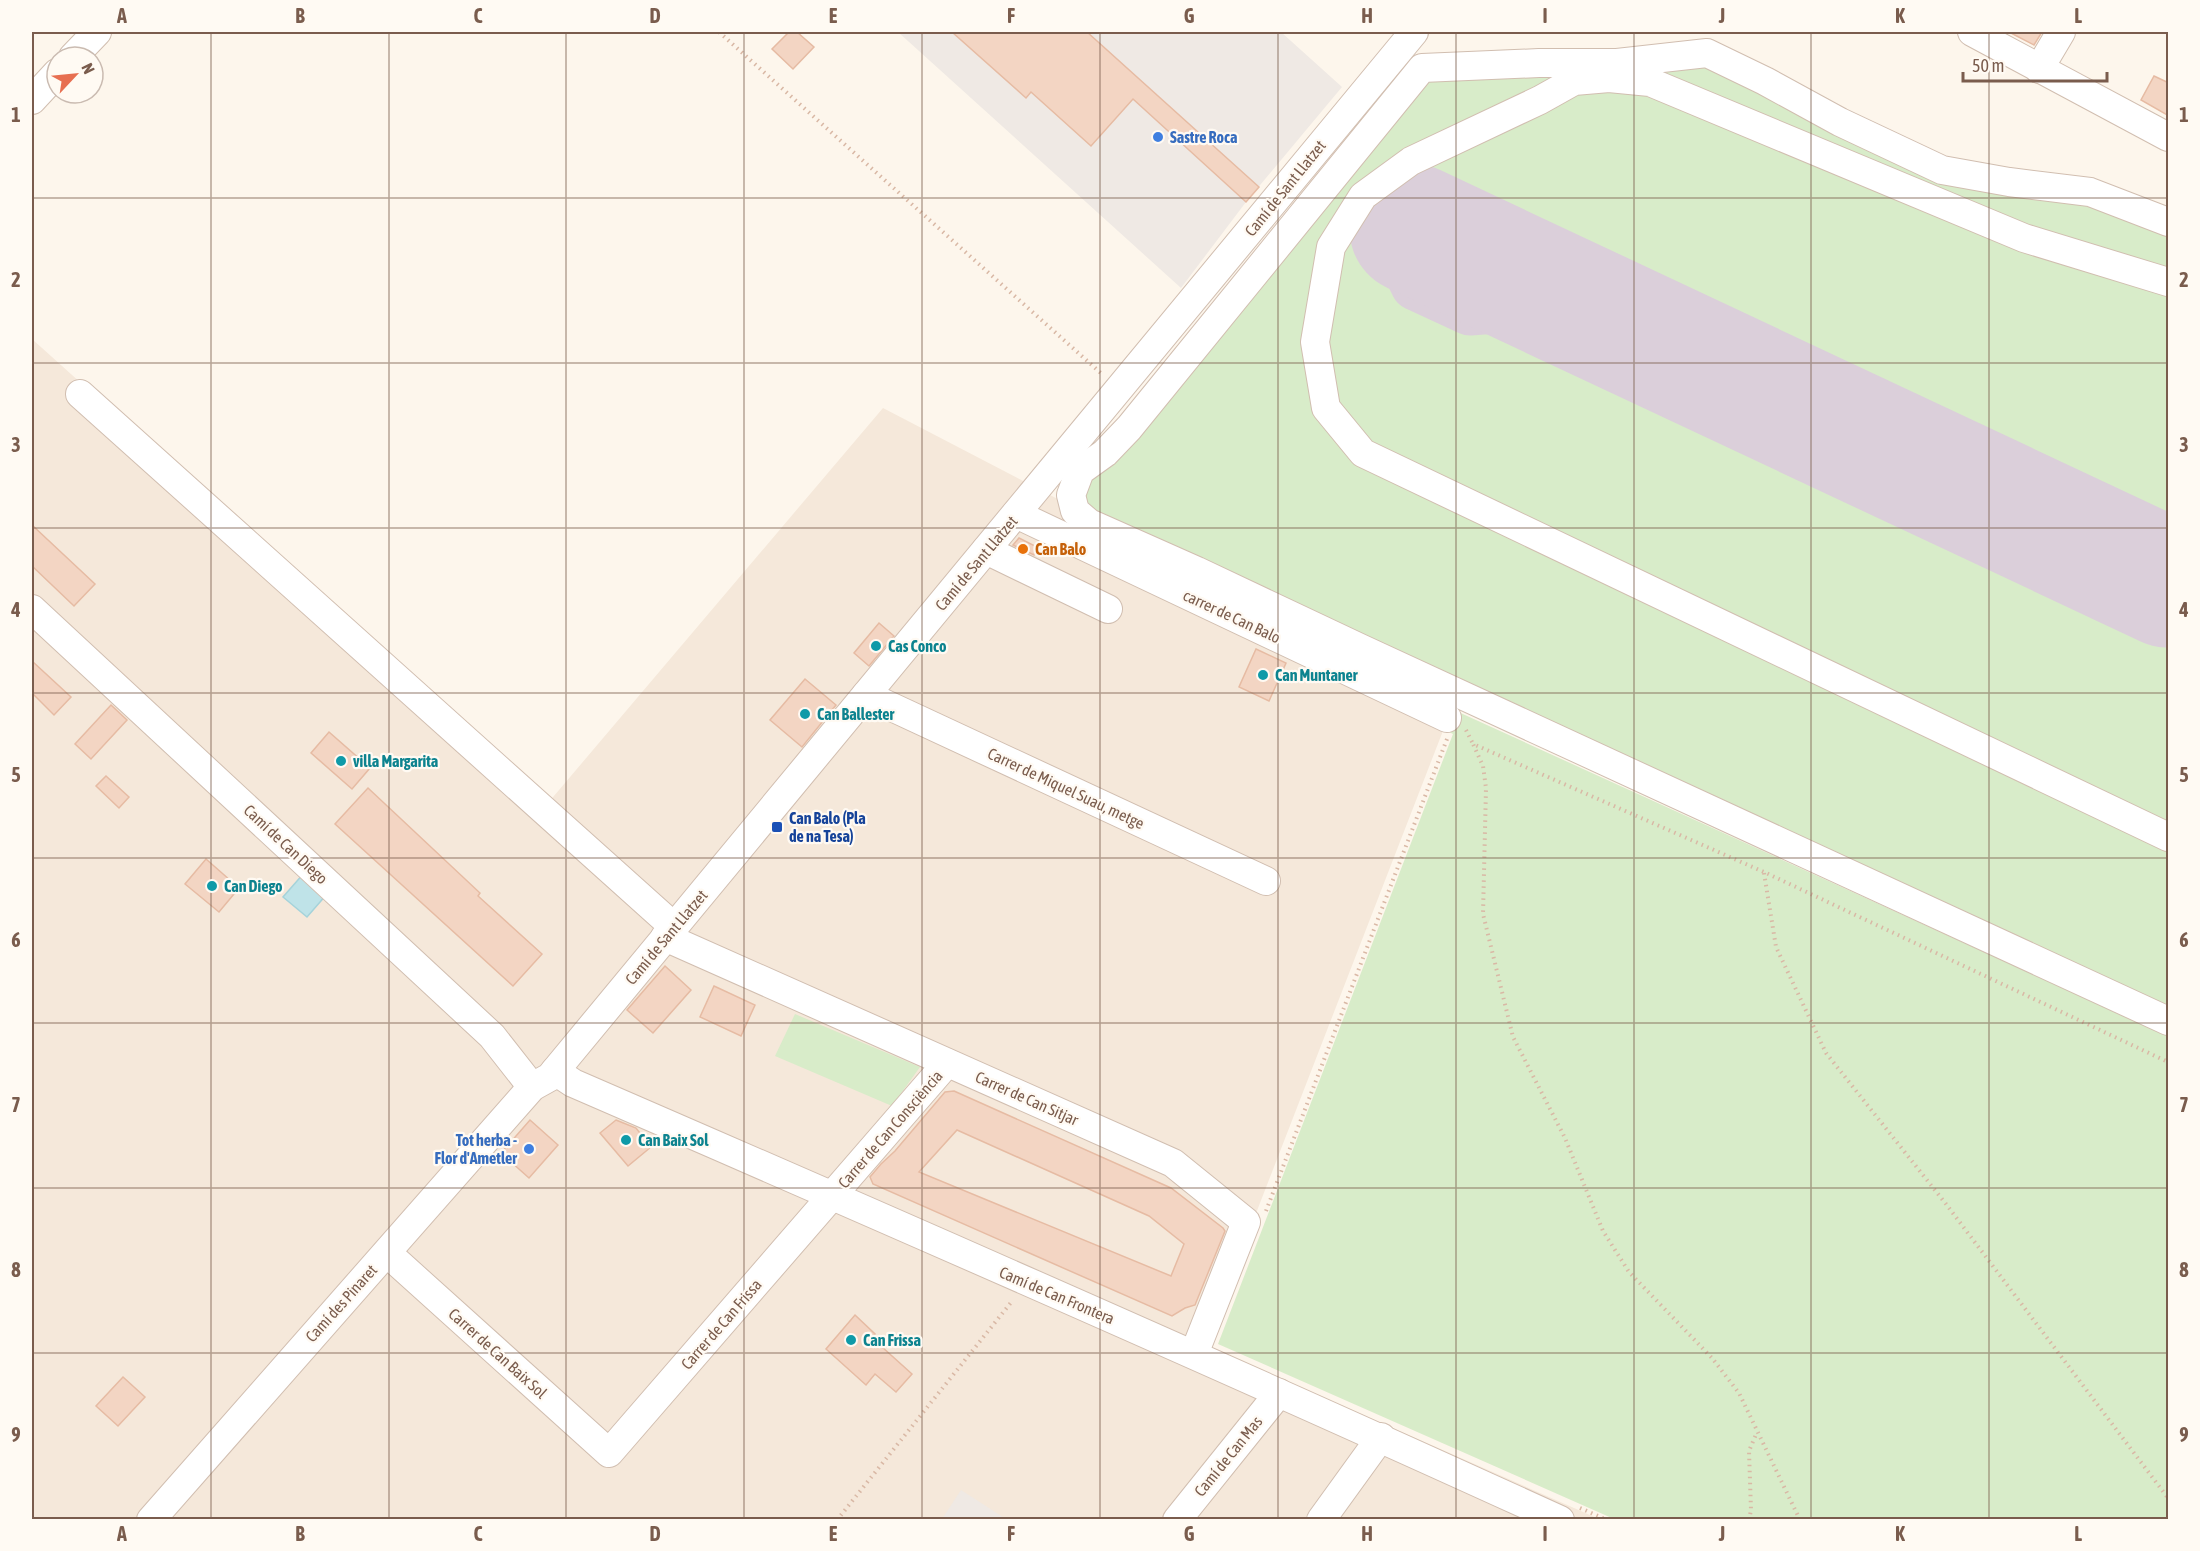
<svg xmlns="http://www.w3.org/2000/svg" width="2200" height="1551" viewBox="0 0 2200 1551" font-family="'Asap Condensed',sans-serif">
  <rect width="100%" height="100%" fill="#fdf6ec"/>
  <polygon fill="#f5e8da" points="32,339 548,803 883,408 1453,705 1205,1345 1599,1519 32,1519"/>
  <g fill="#efe9e4">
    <polygon points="898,32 1281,32 1342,87 1246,202 1181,288"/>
    <polygon points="961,1490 1006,1519 942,1519"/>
  </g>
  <g fill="#d8ecc9">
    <polygon points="1707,53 1942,170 2168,223 2168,547 1422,198 1382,284 1470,325 1533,318 2168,619 2168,1019 1089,523 1071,495 1422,68"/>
    <polygon points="1454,710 2168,1036 2168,1519 1614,1519 1218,1344 1453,734 1445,730"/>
    <polygon points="795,1014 920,1067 892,1106 775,1056"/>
  </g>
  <polygon fill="#bfe3e8" stroke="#a5d3da" stroke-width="1.5" points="304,873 327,894 307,917 283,897"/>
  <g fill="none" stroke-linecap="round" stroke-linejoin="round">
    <path stroke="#dbcfda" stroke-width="51" d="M1439,223c44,3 40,29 69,51 18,14 43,22 63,32l-22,-2 -79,6 -54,-25 -8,-16v-19l10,-18 11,-7z"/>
    <polyline stroke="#dbcfda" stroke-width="129" points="1414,229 2168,583"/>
  </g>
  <g fill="#f3d5c3" stroke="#e6bba3" stroke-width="1.5" fill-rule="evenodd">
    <polygon points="789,32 797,32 814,47 793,69 772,49"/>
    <polygon points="952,32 1087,32 1259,187 1246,202 1133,99 1091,146 1031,92 1026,98"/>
    <polygon points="2009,32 2042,32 2034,45"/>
    <polygon points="2154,76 2169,83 2169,116 2141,100"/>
    <polygon points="32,525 95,584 74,606 32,566"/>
    <polygon points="1019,538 1037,547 1034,555 1013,545"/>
    <polygon points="879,623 894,636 869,666 854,653"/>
    <polygon points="1256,649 1286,663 1269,701 1239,687"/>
    <polygon points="32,661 71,697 54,715 32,693"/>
    <polygon points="805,679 836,705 802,747 770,720"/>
    <polygon points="111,705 127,720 91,759 75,744"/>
    <polygon points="329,732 370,768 352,789 311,753"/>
    <polygon points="106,776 129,797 119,808 96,786"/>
    <polygon points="368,788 480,893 478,896 542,954 513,986 335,824"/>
    <polygon points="206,859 239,888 219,912 185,884"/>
    <polygon points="665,966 691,990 653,1033 627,1010"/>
    <polygon points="714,986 755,1005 741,1036 700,1017"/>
    <path d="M954,1091l217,97 52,40 2,3 -30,74 -10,3 -13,8 -299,-132 -3,-7 11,-13 14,-13 50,-59zM957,1130l192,86 35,28 -13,32 -252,-104z"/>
    <polygon points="530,1120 558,1145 529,1178 501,1153"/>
    <polygon points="616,1120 636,1128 651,1147 628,1166 600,1133"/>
    <polygon points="855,1315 875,1334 871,1337 912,1374 896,1392 875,1374 866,1385 826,1349"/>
    <polygon points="123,1377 145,1397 118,1426 96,1406"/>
  </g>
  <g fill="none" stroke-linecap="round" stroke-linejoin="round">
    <defs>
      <g id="minor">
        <polyline points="1972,32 2168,137"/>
        <polyline points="73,57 97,32"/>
        <polyline points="2039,69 2061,32"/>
        <polyline points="32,100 57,73"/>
        <polyline points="2168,222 2090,192 2009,182 1942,170 1840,122 1765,81 1707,53 1617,63 1539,63 1422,68 1129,428 1105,453 1080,471 1071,495 1075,511 1089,523 1197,571 1360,648 2168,1021"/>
        <polyline points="2168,282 2024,238 1650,82 1609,78 1574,81 1540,100 1411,161 1363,196 1331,247 1315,342 1326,408 1363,453 2168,837"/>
        <polyline points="80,394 674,927"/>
        <polyline points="1016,514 1447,718"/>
        <polyline points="986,550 1108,609"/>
        <polyline points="32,609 492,1036 532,1087"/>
        <polyline points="866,695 1266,881"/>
        <polyline points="665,937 1173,1163 1246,1222 1194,1354"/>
        <path d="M555,1071l18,12c330,143 659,287 987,437"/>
        <polyline points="387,1253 609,1453 947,1063"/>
        <polyline points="151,1520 532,1087 550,1077 1414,32"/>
        <polyline points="1177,1520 1279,1393"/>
        <polyline points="1321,1520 1381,1437"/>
      </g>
    </defs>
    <use href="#minor" stroke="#d1beb0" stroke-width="30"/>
    <g stroke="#d9b8a5" stroke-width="4" stroke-dasharray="1.5 4.5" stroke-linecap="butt">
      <polyline points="719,32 1103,375"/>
      <polyline points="1466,730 1473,744"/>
      <polyline points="1764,873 1776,947 1826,1053 1946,1204 2168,1498"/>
      <polyline points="1266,1211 1447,739"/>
      <polyline points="1580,1508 1607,1520"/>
      <polyline points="837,1520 1013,1300"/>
      <polyline points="1749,1520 1751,1510 1749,1451 1757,1432"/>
      <polyline points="1800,1520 1739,1393 1712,1358 1629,1272 1603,1231 1565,1138 1513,1037 1483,914 1486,788 1483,766 1473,744 1764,872 2168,1062"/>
    </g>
    <use href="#minor" stroke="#fff" stroke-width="28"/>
  </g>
  <path fill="none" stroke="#7a5c4d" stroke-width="1.5" stroke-opacity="0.55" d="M211,32v1488M389,32v1488M566,32v1488M744,32v1488M922,32v1488M1100,32v1488M1278,32v1488M1456,32v1488M1634,32v1488M1811,32v1488M1989,32v1488M32,198h2136M32,363h2136M32,528h2136M32,693h2136M32,858h2136M32,1023h2136M32,1188h2136M32,1353h2136"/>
  <g fill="#3f7fe0" stroke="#fffaf3" stroke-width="2">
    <circle cx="1158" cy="137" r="6"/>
    <circle cx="529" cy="1149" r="6"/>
  </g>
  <circle fill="#e8710a" stroke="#fffaf3" stroke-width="2" cx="1023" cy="549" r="6"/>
  <g fill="#0f9aa8" stroke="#fffaf3" stroke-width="2">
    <circle cx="876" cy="646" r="6"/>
    <circle cx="1263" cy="675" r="6"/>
    <circle cx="805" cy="714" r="6"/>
    <circle cx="341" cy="761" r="6"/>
    <circle cx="212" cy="886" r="6"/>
    <circle cx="626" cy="1140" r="6"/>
    <circle cx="851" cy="1340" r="6"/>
  </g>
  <rect fill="#1a4fb4" stroke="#fffaf3" stroke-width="2" x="771" y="821" width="12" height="12" rx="3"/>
  <g text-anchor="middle" stroke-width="4.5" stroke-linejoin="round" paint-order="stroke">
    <g font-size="16" font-weight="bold" fill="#366cbe" stroke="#fffaf3" text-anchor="start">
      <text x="1170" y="143">Sastre Roca</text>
      <text x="517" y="1146" text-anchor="end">Tot herba -<tspan x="517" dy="18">Flor d'Ametler</tspan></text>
    </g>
    <g font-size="16" fill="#7a5c4d" stroke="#fffaf3">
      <text transform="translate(1285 188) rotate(-51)" y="6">Camí de Sant Llatzet</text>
      <text transform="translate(976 563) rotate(-50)" y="6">Camí de Sant Llatzet</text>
      <text transform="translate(1232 616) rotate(25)" y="6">carrer de Can Balo</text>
      <text transform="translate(1066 788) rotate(25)" y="6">Carrer de Miquel Suau, metge</text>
      <text transform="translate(286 844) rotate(43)" y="6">Camí de Can Diego</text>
      <text transform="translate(666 937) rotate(-50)" y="6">Camí de Sant Llatzet</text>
      <text transform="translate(1027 1098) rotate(24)" y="6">Carrer de Can Sitjar</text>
      <text transform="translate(890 1129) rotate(-49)" y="6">Carrer de Can Consciència</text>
      <text transform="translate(1057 1295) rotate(23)" y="6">Camí de Can Frontera</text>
      <text transform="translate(341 1303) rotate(-48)" y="6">Camí des Pinaret</text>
      <text transform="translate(721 1324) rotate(-49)" y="6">Carrer de Can Frissa</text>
      <text transform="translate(498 1353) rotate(42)" y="6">Carrer de Can Baix Sol</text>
      <text transform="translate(1228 1456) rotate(-51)" y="6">Camí de Can Mas</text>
    </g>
    <g font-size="16" font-weight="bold" fill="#c56008" stroke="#fffaf3" text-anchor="start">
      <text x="1035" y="555">Can Balo</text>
    </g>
    <g font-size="16" font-weight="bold" fill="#0d838f" stroke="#fffaf3" text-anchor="start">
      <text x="888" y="652">Cas Conco</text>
      <text x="1275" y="681">Can Muntaner</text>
      <text x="817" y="720">Can Ballester</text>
      <text x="353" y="767">villa Margarita</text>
      <text x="224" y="892">Can Diego</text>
      <text x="638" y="1146">Can Baix Sol</text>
      <text x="863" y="1346">Can Frissa</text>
    </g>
    <g font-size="16" font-weight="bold" fill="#164399" stroke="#fffaf3" text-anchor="start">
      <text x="789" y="824">Can Balo (Pla<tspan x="789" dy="18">de na Tesa)</tspan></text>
    </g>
  </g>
  <rect width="2200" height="1551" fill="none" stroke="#fffaf3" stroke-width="66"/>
  <g transform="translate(75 75) rotate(64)"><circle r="28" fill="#fffaf3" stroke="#cabbb1" stroke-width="1.5"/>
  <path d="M0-4.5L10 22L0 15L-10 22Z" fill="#e76f51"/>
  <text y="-9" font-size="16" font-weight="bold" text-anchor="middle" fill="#7a5c4d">N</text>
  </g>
  <path d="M1963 72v9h144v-9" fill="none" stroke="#7a5c4d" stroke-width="3"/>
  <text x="1972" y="72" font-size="18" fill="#7a5c4d" stroke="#fffaf3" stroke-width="4.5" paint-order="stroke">50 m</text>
  <rect x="33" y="33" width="2134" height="1485" fill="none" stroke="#7a5c4d" stroke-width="2"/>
  <g font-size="20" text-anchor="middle" font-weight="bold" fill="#7a5c4d">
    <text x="122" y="23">A</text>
    <text x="300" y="23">B</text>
    <text x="478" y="23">C</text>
    <text x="655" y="23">D</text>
    <text x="833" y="23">E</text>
    <text x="1011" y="23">F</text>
    <text x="1189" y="23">G</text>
    <text x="1367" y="23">H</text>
    <text x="1545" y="23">I</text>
    <text x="1722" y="23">J</text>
    <text x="1900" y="23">K</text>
    <text x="2078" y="23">L</text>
    <text x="16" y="122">1</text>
    <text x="2184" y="122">1</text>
    <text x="16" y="287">2</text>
    <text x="2184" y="287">2</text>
    <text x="16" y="452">3</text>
    <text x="2184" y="452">3</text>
    <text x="16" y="617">4</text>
    <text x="2184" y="617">4</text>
    <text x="16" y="782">5</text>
    <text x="2184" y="782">5</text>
    <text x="16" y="947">6</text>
    <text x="2184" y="947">6</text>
    <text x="16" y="1112">7</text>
    <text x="2184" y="1112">7</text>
    <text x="16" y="1277">8</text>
    <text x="2184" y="1277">8</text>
    <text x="16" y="1442">9</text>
    <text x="2184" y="1442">9</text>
    <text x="122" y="1541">A</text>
    <text x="300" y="1541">B</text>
    <text x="478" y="1541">C</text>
    <text x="655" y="1541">D</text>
    <text x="833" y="1541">E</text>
    <text x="1011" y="1541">F</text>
    <text x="1189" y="1541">G</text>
    <text x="1367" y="1541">H</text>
    <text x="1545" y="1541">I</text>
    <text x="1722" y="1541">J</text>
    <text x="1900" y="1541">K</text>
    <text x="2078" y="1541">L</text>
  </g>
</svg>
